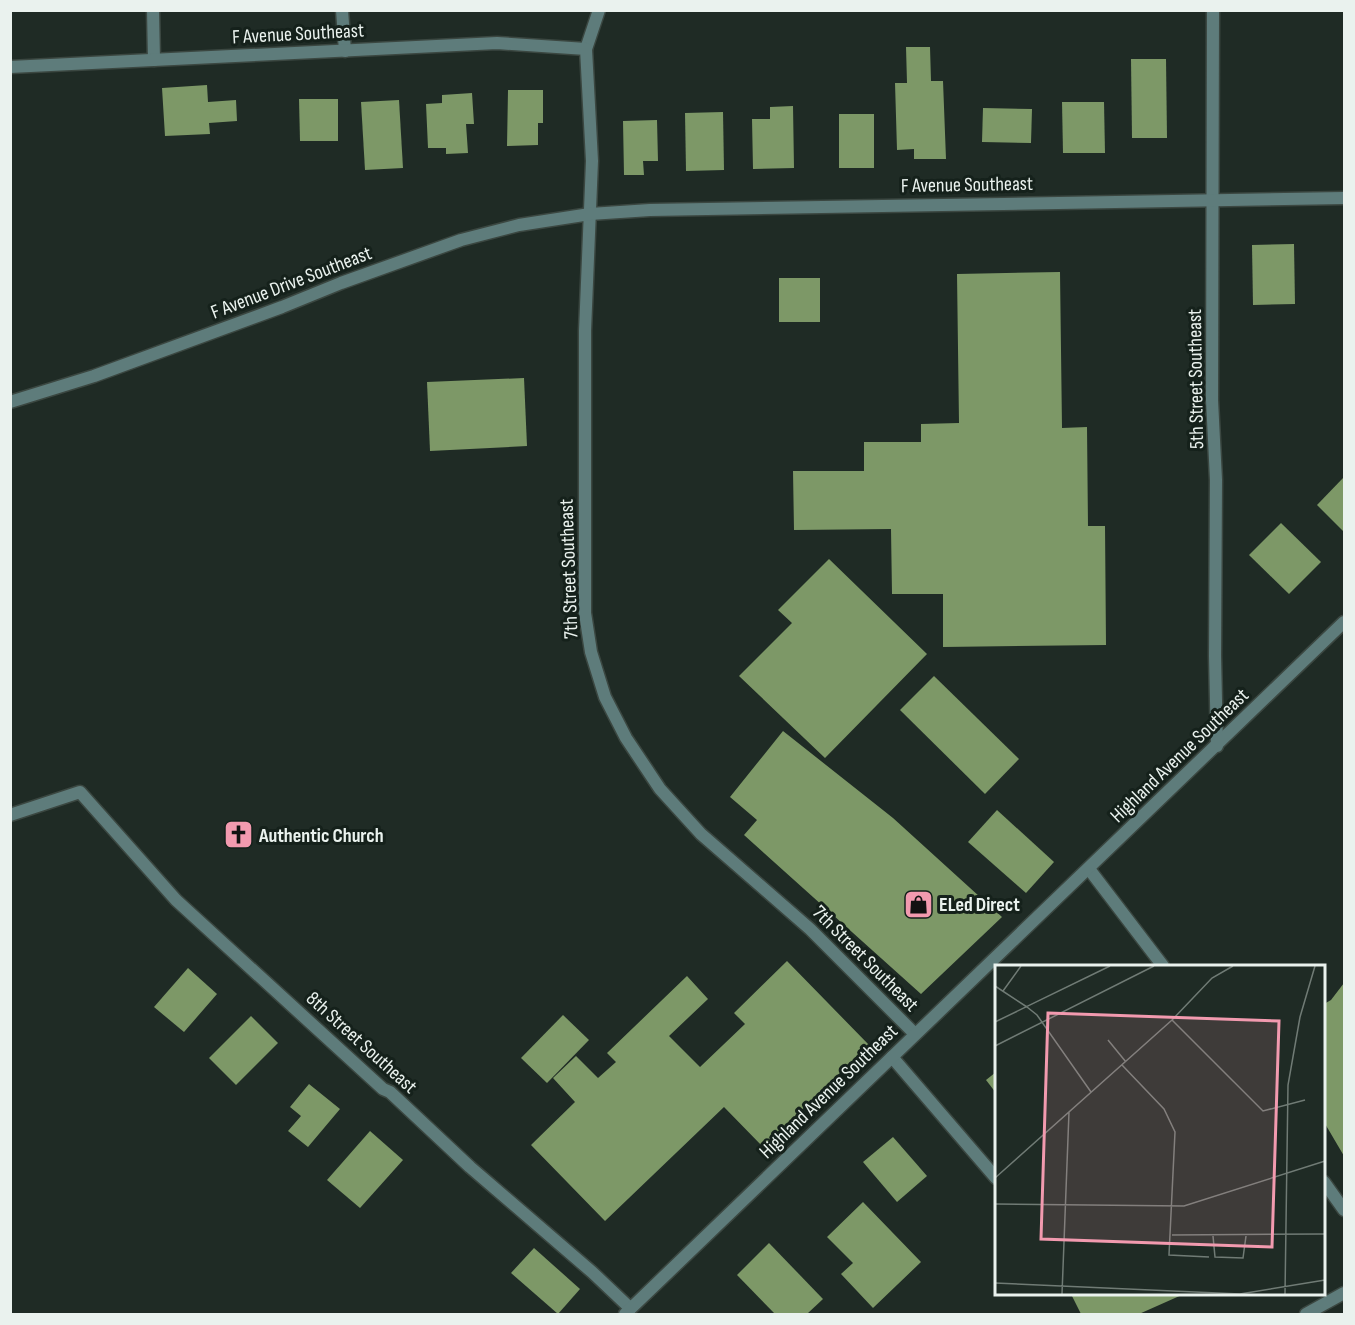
<svg xmlns="http://www.w3.org/2000/svg" width="1355" height="1325" viewBox="0 0 1355 1325" font-family="'Sofia Sans Condensed',sans-serif">
  <rect width="100%" height="100%" fill="#1f2b25"/>
  <g fill="#7d9867">
    <polygon points="906,47 930,47 931,81 943,81 946,159 914,159 914,149 897,150 895,83 907,83"/>
    <polygon points="1131,59 1166,59 1167,138 1132,138"/>
    <polygon points="207,85 208,102 236,100 237,121 209,123 210,134 165,136 162,88"/>
    <polygon points="508,90 543,90 543,123 538,123 538,145 507,146"/>
    <polygon points="472,93 474,124 466,124 468,153 446,154 446,148 428,148 426,104 442,103 442,95"/>
    <polygon points="299,99 338,99 338,141 300,141"/>
    <polygon points="399,100 403,168 365,170 361,102"/>
    <polygon points="1062,102 1104,102 1105,153 1063,153"/>
    <polygon points="793,106 794,168 753,169 752,119 770,119 770,107"/>
    <polygon points="983,108 1032,109 1031,143 982,142"/>
    <polygon points="723,112 724,170 686,171 685,113"/>
    <rect x="839" y="114" width="35" height="54"/>
    <polygon points="657,120 658,161 643,161 644,175 624,175 623,121"/>
    <polygon points="1294,244 1295,304 1253,305 1252,245"/>
    <polygon points="1060,272 1062,428 1087,427 1088,526 1105,526 1106,645 943,647 943,594 892,594 891,529 794,530 793,471 864,471 864,442 921,442 921,424 959,423 957,274"/>
    <rect x="779" y="278" width="41" height="44"/>
    <polygon points="524,378 527,446 430,451 427,382"/>
    <polygon points="1344,477 1344,532 1317,505"/>
    <polygon points="1281,523 1321,562 1289,594 1249,555"/>
    <polygon points="829,559 927,654 825,758 739,676 792,623 778,610"/>
    <polygon points="934,676 1019,759 985,794 900,710"/>
    <polygon points="783,731 893,818 1002,917 921,994 744,835 757,820 730,797"/>
    <polygon points="997,810 1054,862 1026,893 968,842"/>
    <polygon points="787,961 869,1045 763,1147 724,1107 605,1221 531,1145 575,1102 553,1078 576,1056 598,1078 616,1062 607,1053 687,976 708,999 669,1036 700,1067 745,1024 734,1013"/>
    <polygon points="188,968 217,994 184,1032 154,1007"/>
    <polygon points="1344,983 1344,1156 1324,1122 1324,1004 1331,1000"/>
    <polygon points="563,1015 589,1040 547,1083 521,1058"/>
    <polygon points="251,1016 278,1043 236,1085 209,1058"/>
    <polygon points="996,1072 996,1093 986,1080"/>
    <polygon points="309,1084 340,1109 308,1147 288,1131 301,1116 290,1107"/>
    <polygon points="370,1131 403,1160 360,1208 327,1180"/>
    <polygon points="893,1137 927,1176 897,1202 863,1162"/>
    <polygon points="863,1202 921,1262 873,1308 841,1274 853,1263 827,1237"/>
    <polygon points="769,1243 823,1299 807,1314 775,1314 737,1275"/>
    <polygon points="534,1248 580,1289 558,1314 511,1273"/>
    <polygon points="1071,1294 1184,1294 1139,1314 1081,1314"/>
  </g>
  <g fill="none" stroke-linecap="round" stroke-linejoin="round">
    <defs>
      <g id="lane">
        <polyline points="153,10 154,60"/>
        <polyline points="342,10 345,51"/>
        <polyline points="586,49 599,10"/>
        <polyline points="892,1057 996,1178"/>
      </g>
      <g id="street">
        <polyline points="1213,10 1212,400 1216,480 1215,656 1217,746"/>
        <polyline points="10,67 497,43 586,49 592,161 585,331 585,613 591,652 605,697 626,738 660,789 701,834 810,929 915,1034"/>
        <polyline points="10,402 94,376 282,307 341,283 461,240 519,225 590,214 650,210 1344,198"/>
        <polyline points="10,815 80,792 176,900 383,1089 390,1092 470,1167 592,1272 630,1308"/>
        <polyline points="1089,869 1163,966"/>
        <polyline points="1324,1182 1344,1210"/>
        <polyline points="625,1314 1344,622"/>
        <polyline points="1306,1314 1344,1293"/>
      </g>
    </defs>
    <use href="#lane" stroke="#3b4741" stroke-width="15"/>
    <use href="#street" stroke="#3b4741" stroke-width="15"/>
    <use href="#lane" stroke="#5e7c7b" stroke-width="12"/>
    <use href="#street" stroke="#5e7c7b" stroke-width="12"/>
  </g>
  <defs>
    <symbol id="church-square" viewBox="-11 -11 22 22"><rect x="-9" y="-9" width="18" height="18" rx="4" fill="#f29aaf" stroke="#15211b"/><path d="M-1.2-6h2.4v3.5h3.3v2.4h-3.3V6h-2.4V-.1h-3.3v-2.4h3.3Z" fill="#111"/></symbol>
    <symbol id="shop-square" viewBox="-11 -11 22 22"><rect x="-9" y="-9" width="18" height="18" rx="4" fill="#f29aaf" stroke="#15211b"/><path d="M-5-2.5h2.3a2.7 3.5 0 0 1 5.4 0H5L5.5 6h-11ZM-1.5-2.5h3a1.5 2.3 0 0 0-3 0Z" fill="#111"/></symbol>
  </defs>
  <g fill-rule="evenodd">
    <use href="#church-square" x="222" y="818" width="33" height="33"/>
    <use href="#shop-square" x="902" y="888" width="33" height="33"/>
  </g>
  <g text-anchor="middle" stroke-width="6" stroke-linejoin="round" paint-order="stroke">
    <g font-size="20" fill="#eaf2ee" stroke="#15211b">
      <text transform="translate(298 33) rotate(-3)" y="7">F Avenue Southeast</text>
      <text transform="translate(967 184) rotate(-1)" y="7">F Avenue Southeast</text>
      <text transform="translate(291 282) rotate(-21)" y="7">F Avenue Drive Southeast</text>
      <text transform="translate(1195 379) rotate(-91)" y="7">5th Street Southeast</text>
      <text transform="translate(568 569) rotate(-92)" y="7">7th Street Southeast</text>
      <text transform="translate(1179 755) rotate(-44)" y="7">Highland Avenue Southeast</text>
      <text transform="translate(866 958) rotate(45)" y="7">7th Street Southeast</text>
      <text transform="translate(362 1042) rotate(42)" y="7">8th Street Southeast</text>
      <text transform="translate(828 1091) rotate(-44)" y="7">Highland Avenue Southeast</text>
    </g>
    <g font-size="20" font-weight="bold" fill="#eaf2ee" stroke="#15211b" text-anchor="start">
      <text x="259" y="842">Authentic Church</text>
      <text x="939" y="911">ELed Direct</text>
    </g>
  </g>
  <g transform="translate(995 965)">
    <rect width="330" height="330" fill="#1f2b25"/>
    <path fill="none" stroke="#707b75" stroke-width="1.5" d="M0,21l32,21M8,26l18,-25M32,42l10,8 54,77M177,55l91,91 42,-11M0,57l115,-56M113,75l18,22M0,81l159,-80M127,100l42,44 11,23 -6,123 40,2M0,213l177,-158 40,-42 21,-12M0,239l189,2 141,-45M177,270l153,-1M218,271l2,21 28,1 3,-22M0,318l245,11 85,-14M67,329l7,-182M290,329l3,-209 12,-68 15,-51"/>
    <path fill="#f29aaf" fill-opacity="0.15" stroke="#f29aaf" stroke-width="3" d="M53,48l231,8 -7,226 -231,-8z"/>
    <rect width="330" height="330" fill="none" stroke="#eaf2ee" stroke-width="3"/>
  </g>
  <rect width="1355" height="1325" fill="none" stroke="#eaf2ee" stroke-width="24"/>
</svg>
